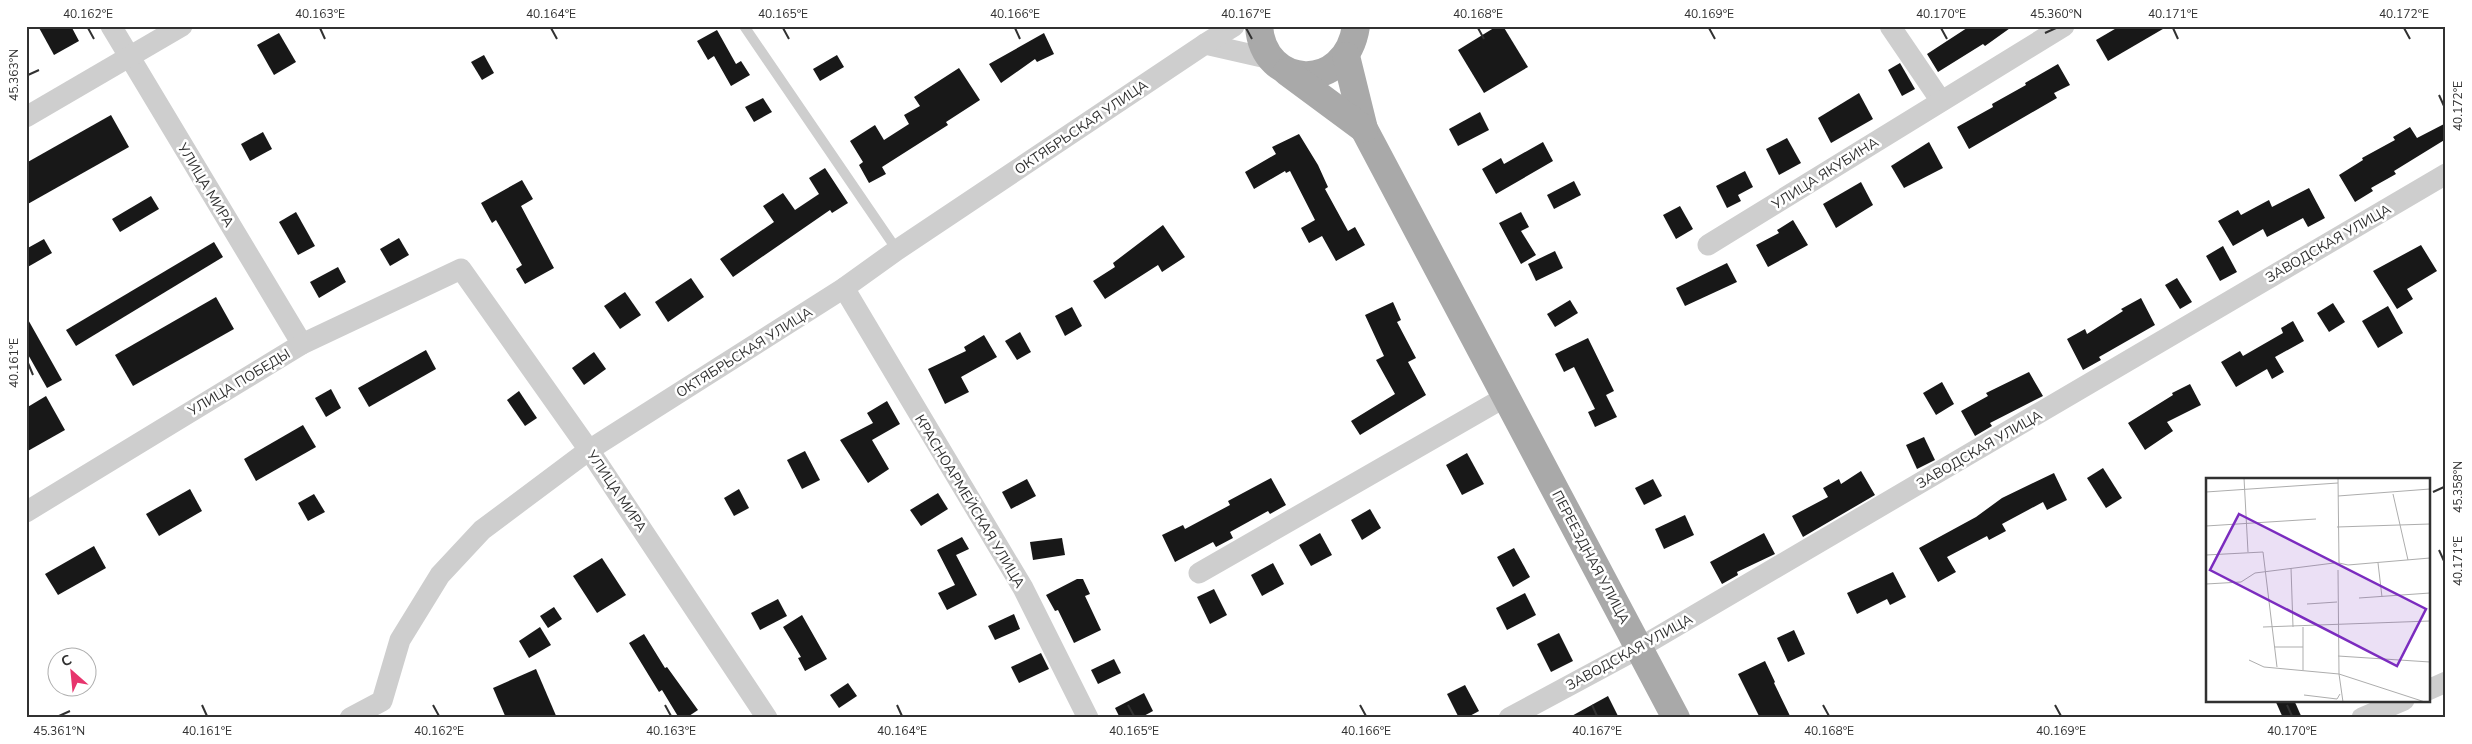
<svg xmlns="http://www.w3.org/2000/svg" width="2472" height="744" viewBox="0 0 2472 744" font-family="'Nunito Sans',sans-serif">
  <rect width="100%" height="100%" fill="#fff"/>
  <g fill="#181818">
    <polygon points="38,26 71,26 79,41 54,55"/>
    <polygon points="1497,26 1503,26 1528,67 1484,93 1458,50"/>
    <polygon points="1970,26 2013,26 1985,46 1983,44 1938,72 1927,54"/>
    <polygon points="2120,26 2168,26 2108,61 2096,40"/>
    <polygon points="717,30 736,64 741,61 750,75 731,86 714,56 708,60 697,41"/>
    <polygon points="279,33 296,62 274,75 257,45"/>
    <polygon points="1044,33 1054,54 1037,62 1035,59 1001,83 989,64"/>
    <polygon points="484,55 494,73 482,80 471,62"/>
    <polygon points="837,55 844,67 820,81 813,69"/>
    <polygon points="1900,63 1915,89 1902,96 1888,70"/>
    <polygon points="2058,64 2070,85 2054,93 2057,98 1969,149 1957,127 1993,107 1992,104 2026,85 2025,83"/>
    <polygon points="959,68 980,100 946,122 948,125 882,167 886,174 869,183 859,165 863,162 850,141 875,125 884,140 909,124 904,115 920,106 914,97"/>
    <polygon points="1859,93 1873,119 1831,143 1818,118"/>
    <polygon points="763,98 772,112 754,122 745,107"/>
    <polygon points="1480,112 1489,130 1458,146 1449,129"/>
    <polygon points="111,115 129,147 26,205 26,163"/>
    <polygon points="2446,123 2446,139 2394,171 2396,174 2371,188 2373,191 2355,202 2339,175 2363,160 2362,158 2395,140 2393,137 2410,127 2417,138"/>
    <polygon points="263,132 272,149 250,161 241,144"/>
    <polygon points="1299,134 1318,165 1328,187 1325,189 1348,231 1355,227 1365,245 1336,261 1322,236 1309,243 1301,228 1315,220 1290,171 1286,173 1285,171 1254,189 1245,172 1276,154 1272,147"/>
    <polygon points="1787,138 1801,163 1779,175 1766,149"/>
    <polygon points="1543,142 1553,161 1496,194 1482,169 1501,158 1504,164"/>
    <polygon points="1929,142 1943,168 1904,188 1891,166"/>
    <polygon points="825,168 848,203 832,213 830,210 733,277 720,259 774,222 763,206 783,193 795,210 819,194 809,178"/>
    <polygon points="1745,171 1753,187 1738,195 1741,201 1727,208 1716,186"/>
    <polygon points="522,180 533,199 521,206 554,268 525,284 516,269 522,265 496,220 492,223 481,203"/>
    <polygon points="1574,181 1581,195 1554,209 1547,195"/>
    <polygon points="1861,182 1873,205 1836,228 1823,204"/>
    <polygon points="2309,188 2325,218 2308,227 2303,218 2267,237 2263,229 2233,246 2218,221 2238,210 2241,215 2269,200 2272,207"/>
    <polygon points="151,196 159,209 120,232 112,219"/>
    <polygon points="1680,206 1693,229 1676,239 1663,215"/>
    <polygon points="296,212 315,246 298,255 279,222"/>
    <polygon points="1521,212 1529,227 1521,231 1536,255 1521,264 1499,223"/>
    <polygon points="1793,220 1808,245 1768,267 1756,245 1779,233 1777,230"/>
    <polygon points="1163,225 1185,257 1162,272 1158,265 1105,299 1093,281 1115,267 1113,263"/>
    <polygon points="399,238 409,255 390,266 380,249"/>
    <polygon points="44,239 52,253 26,268 26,249"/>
    <polygon points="214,242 223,257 76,346 66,330"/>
    <polygon points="2421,245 2437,271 2407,289 2413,299 2397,309 2373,271"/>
    <polygon points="2223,246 2237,272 2220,281 2206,256"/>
    <polygon points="1555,251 1563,268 1536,281 1528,264"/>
    <polygon points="1727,263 1737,282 1685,306 1676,288"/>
    <polygon points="338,267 346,282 319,298 310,282"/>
    <polygon points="691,278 704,297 668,322 655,302"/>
    <polygon points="2177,278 2192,302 2180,309 2165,285"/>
    <polygon points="625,292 641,315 620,329 604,306"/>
    <polygon points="216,297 234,329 133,386 115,355"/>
    <polygon points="2141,298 2155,325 2099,357 2101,360 2083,370 2067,339 2085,329 2087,334 2123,311 2121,309"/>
    <polygon points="1570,300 1578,313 1555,327 1547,314"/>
    <polygon points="1393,302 1401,320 1397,322 1416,358 1408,362 1426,395 1360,435 1351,421 1395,394 1376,360 1384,356 1365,315"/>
    <polygon points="2333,303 2345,322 2329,332 2317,313"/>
    <polygon points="2388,306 2403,333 2378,348 2362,321"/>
    <polygon points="1072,307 1082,326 1065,336 1055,316"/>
    <polygon points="26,316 62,380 47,388 26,351"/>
    <polygon points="2293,321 2304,341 2275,357 2284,372 2272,379 2267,369 2236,387 2221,362 2240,351 2243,356 2283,333 2281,328"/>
    <polygon points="1020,332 1031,352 1017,360 1005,341"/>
    <polygon points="984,335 997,357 961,377 969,392 945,404 928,369 966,351 964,347"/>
    <polygon points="1588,338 1614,391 1606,395 1617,417 1595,427 1588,412 1595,409 1574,367 1564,372 1555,354"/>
    <polygon points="426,350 436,369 369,407 358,388"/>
    <polygon points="594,352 606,369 584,385 572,368"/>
    <polygon points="2029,372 2043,396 1990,423 1992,426 1975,436 1961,411 1988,396 1986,393"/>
    <polygon points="1942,382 1954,404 1936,415 1923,393"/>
    <polygon points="2190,384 2201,405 2167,422 2173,431 2145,450 2128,423 2173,395 2172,393"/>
    <polygon points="331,389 341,408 326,417 315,398"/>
    <polygon points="519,391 537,418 525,426 507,400"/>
    <polygon points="46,396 65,430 26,452 26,408"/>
    <polygon points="887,401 900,424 872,440 889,469 868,483 840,440 873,423 867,413"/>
    <polygon points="303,425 316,447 256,481 244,459"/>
    <polygon points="1924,437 1935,460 1917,469 1906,445"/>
    <polygon points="805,451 820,480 802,489 787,460"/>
    <polygon points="1467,453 1484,484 1462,495 1446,465"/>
    <polygon points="2103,468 2122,498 2106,508 2087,478"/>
    <polygon points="1861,471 1875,495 1803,537 1792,516 1828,497 1823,488 1839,479 1841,484"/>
    <polygon points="2054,473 2067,500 2047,510 2043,502 2002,524 2006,531 1989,540 1987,536 1947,557 1956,572 1938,582 1919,548 1976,517 2002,498"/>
    <polygon points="1271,478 1286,505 1270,514 1268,511 1230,532 1233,538 1216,547 1213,542 1175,562 1162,535 1183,525 1185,529 1230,505 1228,501"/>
    <polygon points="1027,479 1036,496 1011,509 1002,492"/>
    <polygon points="1653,479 1662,496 1644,505 1635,488"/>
    <polygon points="190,489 202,511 159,536 146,514"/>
    <polygon points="739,489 749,508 734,516 724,498"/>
    <polygon points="938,493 948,509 921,526 910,510"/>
    <polygon points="314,494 325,512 308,521 298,503"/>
    <polygon points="1370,509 1381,528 1362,540 1351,520"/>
    <polygon points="1685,515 1694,535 1664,549 1655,529"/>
    <polygon points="1320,533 1332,555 1311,566 1299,545"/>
    <polygon points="1764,533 1775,554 1737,572 1738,575 1722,584 1710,562"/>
    <polygon points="962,537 969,549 956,555 977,595 947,610 938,593 955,585 937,550"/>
    <polygon points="1062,538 1065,555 1033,560 1030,542"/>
    <polygon points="94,546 106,568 58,595 45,574"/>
    <polygon points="1514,548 1530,577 1513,587 1497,557"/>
    <polygon points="602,558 626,595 597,613 573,576"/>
    <polygon points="1273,563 1284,584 1262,596 1251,575"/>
    <polygon points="1893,572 1906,597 1890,605 1887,599 1857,614 1847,593"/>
    <polygon points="1077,579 1083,579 1090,594 1085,596 1101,630 1074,643 1058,610 1055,611 1046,595"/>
    <polygon points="1214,589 1227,615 1210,624 1197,597"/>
    <polygon points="1525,593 1536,615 1507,630 1496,608"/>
    <polygon points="778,599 787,616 760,630 751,613"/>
    <polygon points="554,607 562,619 548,628 540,616"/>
    <polygon points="1014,614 1020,629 995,640 988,626"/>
    <polygon points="802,615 827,659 805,671 798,658 801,657 783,627"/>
    <polygon points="540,627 551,645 529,658 519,641"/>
    <polygon points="1794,630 1805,654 1788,662 1777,638"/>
    <polygon points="1559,633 1573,661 1551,672 1537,644"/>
    <polygon points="644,634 665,668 667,667 698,710 686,718 679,718 662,690 659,692 629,643"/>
    <polygon points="1041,653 1049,669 1019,683 1011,667"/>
    <polygon points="1114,659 1121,673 1098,684 1091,670"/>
    <polygon points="1765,661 1775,682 1774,683 1791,718 1760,718 1738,674"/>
    <polygon points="536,669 557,718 506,718 493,688"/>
    <polygon points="848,683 857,696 839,708 830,695"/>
    <polygon points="1465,685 1479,711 1466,718 1459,718 1447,694"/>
    <polygon points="1144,693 1153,711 1140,718 1120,718 1115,708"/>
    <polygon points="1608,696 1619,718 1568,718"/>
    <polygon points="2275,700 2294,700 2302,718 2283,718"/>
  </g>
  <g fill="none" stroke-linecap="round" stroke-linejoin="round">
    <polyline stroke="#cecece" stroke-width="10" points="744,26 897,250"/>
    <g stroke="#cecece" stroke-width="21">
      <polyline points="111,26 302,344"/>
      <polyline points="1890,26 1941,101"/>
      <polyline points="1205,44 1271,59"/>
      <polyline points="26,117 182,26"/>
      <polyline points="1708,245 2064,26"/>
      <polyline points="844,288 1023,588 1088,718"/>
      <polyline points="26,512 302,344 461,269 589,450 767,718"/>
      <polyline points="1199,573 1507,396"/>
      <polyline points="2428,690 2446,682"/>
      <polyline points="350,718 382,701 400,640 440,575 482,530 589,450 844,288 897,250 1205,44 1234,26"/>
      <polyline points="1509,718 1639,648 2446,174"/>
      <polyline points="2362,718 2404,700"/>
    </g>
    <g stroke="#a9a9a9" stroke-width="28">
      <path d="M1259,26c4,63 87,68 97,0"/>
      <polyline points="1346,56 1364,129 1676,718"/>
      <polyline points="1287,72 1364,129"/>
    </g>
  </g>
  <path fill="none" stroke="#313131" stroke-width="2" d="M88,28l6,11M320,28l5,11M551,28l6,11M783,28l6,11M1015,28l5,11M1246,28l6,11M1478,28l6,11M1709,28l6,11M1941,28l6,11M2173,28l5,11M2404,28l6,11M2045,33l11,-5M28,75l11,-5M2439,95l5,11M28,363l5,12M2433,492l11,-5M2439,550l5,11M202,705l5,11M433,705l6,11M665,705l6,11M897,705l5,11M1128,705l6,11M1360,705l6,11M1592,705l5,11M1823,705l6,11M2055,705l6,11M2287,705l5,11M59,716l11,-5"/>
  <g text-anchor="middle" stroke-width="5" stroke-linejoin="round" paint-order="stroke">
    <g font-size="14" fill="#313131" stroke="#fff">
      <text transform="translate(1081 127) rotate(-34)" y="5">ОКТЯБРЬСКАЯ УЛИЦА</text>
      <text transform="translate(1825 173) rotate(-32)" y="5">УЛИЦА ЯКУБИНА</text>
      <text transform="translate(206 185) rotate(59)" y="5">УЛИЦА МИРА</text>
      <text transform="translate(2328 243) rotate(-30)" y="5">ЗАВОДСКАЯ УЛИЦА</text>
      <text transform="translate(744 352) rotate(-32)" y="5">ОКТЯБРЬСКАЯ УЛИЦА</text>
      <text transform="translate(239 382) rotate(-31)" y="5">УЛИЦА ПОБЕДЫ</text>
      <text transform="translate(1979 449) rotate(-30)" y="5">ЗАВОДСКАЯ УЛИЦА</text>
      <text transform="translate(617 491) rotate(56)" y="5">УЛИЦА МИРА</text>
      <text transform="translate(970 501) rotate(59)" y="5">КРАСНОАРМЕЙСКАЯ УЛИЦА</text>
      <text transform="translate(1591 557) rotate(62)" y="5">ПЕРЕЕЗДНАЯ УЛИЦА</text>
      <text transform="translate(1629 652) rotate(-29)" y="5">ЗАВОДСКАЯ УЛИЦА</text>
    </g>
  </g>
  <g transform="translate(2206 478)">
    <rect width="224" height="224" fill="#fff"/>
    <path fill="none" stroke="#adadad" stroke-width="1" d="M38,0l4,74M132,0l1,85M0,14l132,-9M187,16l15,66M132,18l92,-7M0,48l110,-7M131,49l93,-3M0,77l57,-3 14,115M133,85l9,2 82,-7M172,85l4,34M85,90l2,59M132,92l1,104 86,28M0,106l35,-2 14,-9 79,-10M153,120l71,-5M101,126l30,-2M57,149l167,-6M69,169h28M132,178l92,6M43,182l15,7 75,7 4,28M97,192v-43M98,217l33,4 3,-5"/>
    <path fill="#7b2cbf" fill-opacity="0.15" stroke="#7b2cbf" stroke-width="2.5" d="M33,36l187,95 -29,57 -187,-96z"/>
    <rect width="224" height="224" fill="none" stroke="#313131" stroke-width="2.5"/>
  </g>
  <rect width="2472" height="744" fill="none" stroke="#ffffff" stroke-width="55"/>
  <g transform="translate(72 672) rotate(333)"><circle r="24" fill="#ffffff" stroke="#adadad"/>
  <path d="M0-4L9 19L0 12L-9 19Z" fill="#e7346d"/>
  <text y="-8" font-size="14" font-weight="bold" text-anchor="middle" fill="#313131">С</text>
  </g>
  <rect x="28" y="28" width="2416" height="688" fill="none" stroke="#313131" stroke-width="2"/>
  <g font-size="12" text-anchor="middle" fill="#313131">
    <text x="88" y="18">40.162°E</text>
    <text x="320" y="18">40.163°E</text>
    <text x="551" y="18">40.164°E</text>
    <text x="783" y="18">40.165°E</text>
    <text x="1015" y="18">40.166°E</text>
    <text x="1246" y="18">40.167°E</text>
    <text x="1478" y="18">40.168°E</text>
    <text x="1709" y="18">40.169°E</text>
    <text x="1941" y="18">40.170°E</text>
    <text x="2056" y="18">45.360°N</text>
    <text x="2173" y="18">40.171°E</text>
    <text x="2404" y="18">40.172°E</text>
    <text transform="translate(14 75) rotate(-90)" y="4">45.363°N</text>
    <text transform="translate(2458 106) rotate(-90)" y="4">40.172°E</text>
    <text transform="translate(14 363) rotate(-90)" y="4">40.161°E</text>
    <text transform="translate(2458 487) rotate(-90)" y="4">45.358°N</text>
    <text transform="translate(2458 561) rotate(-90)" y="4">40.171°E</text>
    <text x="59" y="735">45.361°N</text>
    <text x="207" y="735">40.161°E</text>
    <text x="439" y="735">40.162°E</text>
    <text x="671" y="735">40.163°E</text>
    <text x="902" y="735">40.164°E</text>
    <text x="1134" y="735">40.165°E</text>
    <text x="1366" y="735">40.166°E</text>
    <text x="1597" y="735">40.167°E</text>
    <text x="1829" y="735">40.168°E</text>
    <text x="2061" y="735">40.169°E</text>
    <text x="2292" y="735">40.170°E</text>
  </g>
</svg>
